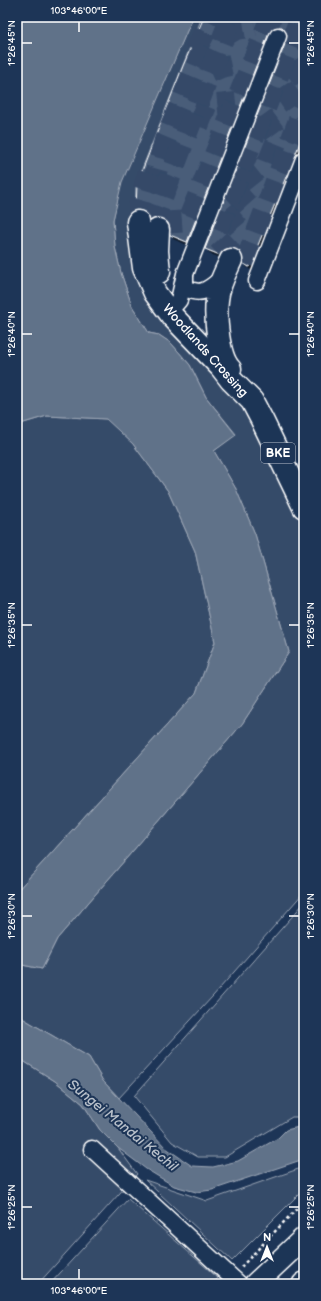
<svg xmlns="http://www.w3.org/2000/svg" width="321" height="1301" viewBox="0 0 321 1301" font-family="'Balsamiq Sans',sans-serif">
  <defs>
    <filter id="shadow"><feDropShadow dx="3.5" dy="3.5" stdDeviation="0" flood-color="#0009"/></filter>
  </defs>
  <rect width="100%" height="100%" fill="#1d3557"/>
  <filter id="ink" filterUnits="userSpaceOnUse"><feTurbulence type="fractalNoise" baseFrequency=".025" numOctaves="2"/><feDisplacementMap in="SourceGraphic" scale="8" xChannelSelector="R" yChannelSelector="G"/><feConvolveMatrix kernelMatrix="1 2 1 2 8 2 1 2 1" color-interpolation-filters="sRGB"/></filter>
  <g filter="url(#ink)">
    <g fill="#364b69" stroke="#9aa5b4">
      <polygon points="193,17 202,17 136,184 135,220 142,269 252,416 304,521 304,892 213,996 119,1098 103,1081 89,1057 17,1015 17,964 42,969 57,939 242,724 289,652 255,534 236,489 214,451 236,434 206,397 190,365 171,343 159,335 149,333 132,306 121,273 115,247 113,220 121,182"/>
      <polygon points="47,416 107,419 133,444 168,491 195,551 215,642 196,693 17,891 17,425"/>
      <polygon points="304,903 304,1117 292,1117 225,1157 198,1157 172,1142 134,1096"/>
      <polygon points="17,1057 55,1081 83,1104 100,1130 118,1148 137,1174 38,1284 17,1284"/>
      <polygon points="304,1167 304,1189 232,1261 145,1180 207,1201"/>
      <polygon points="128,1199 218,1278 212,1284 50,1284"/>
    </g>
    <g fill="#617289" stroke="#a0aab8">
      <polygon points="17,17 193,17 122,182 113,220 115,247 121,273 132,306 149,333 159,335 171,343 190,365 206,397 236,435 214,451 236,489 255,534 289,652 242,724 57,939 42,969 17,964 17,891 196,693 215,642 195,551 168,491 133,444 106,419 47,416 17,425"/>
      <polygon points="17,1015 89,1057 103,1081 166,1148 192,1166 213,1167 238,1161 278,1138 286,1130 303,1126 304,1126 304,1159 212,1190 196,1192 174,1186 146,1169 118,1148 100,1130 83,1104 55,1081 17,1057"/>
    </g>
    <polygon fill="#4a5d79" stroke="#fff" filter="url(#shadow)" points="204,17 304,17 304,133 249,267 243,263 243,259 241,253 236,249 230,248 224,250 220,255 205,249 287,39 287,34 285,30 282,27 276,27 272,29 269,33 187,242 170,235 169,225 164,219 158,218 150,221 148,214 142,210 136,210 137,184 183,66"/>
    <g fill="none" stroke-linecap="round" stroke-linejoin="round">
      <g stroke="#344968" stroke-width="22" stroke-dasharray="22 11" stroke-linecap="butt">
        <polyline points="224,36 236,29 255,26"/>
        <polyline points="195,51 213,17"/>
        <polyline points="292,62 304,80"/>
        <polyline points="210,72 221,67 240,63"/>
        <polyline points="282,87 301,115"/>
        <polyline points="262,116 278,138 268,163"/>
        <polyline points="198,126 206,106 236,103"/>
        <polyline points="241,168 258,189"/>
        <polyline points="233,189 251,209"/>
        <polyline points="151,190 165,140 200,57 209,39"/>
        <polyline points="224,211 242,232"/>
        <polyline points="138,222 140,203 149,172"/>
        <polyline points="160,223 188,221 271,17"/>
        <polyline points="151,227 231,17"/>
        <polyline points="233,256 228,249 215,235 301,17"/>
        <polyline points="245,264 304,107"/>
      </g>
      <defs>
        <g id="minor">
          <path d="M185,276v6l1,6c16,9 24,0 36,-10"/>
          <polyline points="257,281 304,159"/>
          <polyline points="173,307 179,300 185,274 278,36"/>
          <polyline points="92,1149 239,1284"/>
        </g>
        <g id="major">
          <polyline points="255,1284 304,1238"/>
          <polyline points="303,1284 304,1283"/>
        </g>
        <g id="highway">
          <polyline points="138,222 144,268 155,293 173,317 221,367 231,380 252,401 262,420 304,507"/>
          <polyline points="158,230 157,251 159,272"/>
          <path d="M230,369c-12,-12 -15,-52 -13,-69 1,-14 8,-27 14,-40"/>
        </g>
      </defs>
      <use href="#minor" stroke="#fff" stroke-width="19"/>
      <use href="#major" stroke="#fff" stroke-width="24"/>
      <use href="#highway" stroke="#fff" stroke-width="25"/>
      <polyline stroke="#fff" stroke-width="2.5" stroke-dasharray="3 3" stroke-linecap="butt" points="241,1267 304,1201"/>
      <use href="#minor" stroke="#1d3557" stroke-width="16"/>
      <use href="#major" stroke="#1d3557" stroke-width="21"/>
      <use href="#highway" stroke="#1d3557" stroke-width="22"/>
    </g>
  </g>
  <path fill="none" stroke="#fff" stroke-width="1.5" d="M79,22v10M22,43h10M289,43h10M22,334h10M289,334h10M22,625h10M289,625h10M22,916h10M289,916h10M22,1207h10M289,1207h10M79,1269v10"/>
  <g text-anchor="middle" stroke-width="4" stroke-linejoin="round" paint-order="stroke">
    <rect fill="#1d3557" stroke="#bbc2cd" stroke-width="1" x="261" y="443" width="34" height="20" rx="3"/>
    <g font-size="12" font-weight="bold" fill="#fff">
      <text x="278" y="457">BKE</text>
    </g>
    <g font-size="13" fill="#fff" stroke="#1d3557">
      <text transform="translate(206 350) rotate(48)" y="5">Woodlands Crossing</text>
    </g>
    <g font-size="14" font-style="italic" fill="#b8c0ca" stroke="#1d3557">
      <text transform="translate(123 1125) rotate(39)" y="5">Sungei Mandai Kechil</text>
    </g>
  </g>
  <rect width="321" height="1301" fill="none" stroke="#1d3557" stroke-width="44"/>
  <g transform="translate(267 1247)" stroke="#1d3557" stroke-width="3" paint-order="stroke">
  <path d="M0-3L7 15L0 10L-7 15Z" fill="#ffffff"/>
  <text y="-6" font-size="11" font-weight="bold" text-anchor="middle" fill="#ffffff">N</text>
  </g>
  <rect x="22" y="22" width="277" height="1257" fill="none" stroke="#fff" stroke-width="1.5"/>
  <g font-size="10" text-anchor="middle" fill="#fff">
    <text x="79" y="14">103°46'00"E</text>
    <text transform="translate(11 43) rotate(-90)" y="4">1°26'45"N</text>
    <text transform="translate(310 43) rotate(-90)" y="4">1°26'45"N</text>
    <text transform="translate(11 334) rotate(-90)" y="4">1°26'40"N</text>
    <text transform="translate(310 334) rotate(-90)" y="4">1°26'40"N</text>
    <text transform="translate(11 625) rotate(-90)" y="4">1°26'35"N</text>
    <text transform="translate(310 625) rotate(-90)" y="4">1°26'35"N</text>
    <text transform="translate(11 916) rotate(-90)" y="4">1°26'30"N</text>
    <text transform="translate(310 916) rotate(-90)" y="4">1°26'30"N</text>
    <text transform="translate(11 1207) rotate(-90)" y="4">1°26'25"N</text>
    <text transform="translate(310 1207) rotate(-90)" y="4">1°26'25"N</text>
    <text x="79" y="1294">103°46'00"E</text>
  </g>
</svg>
